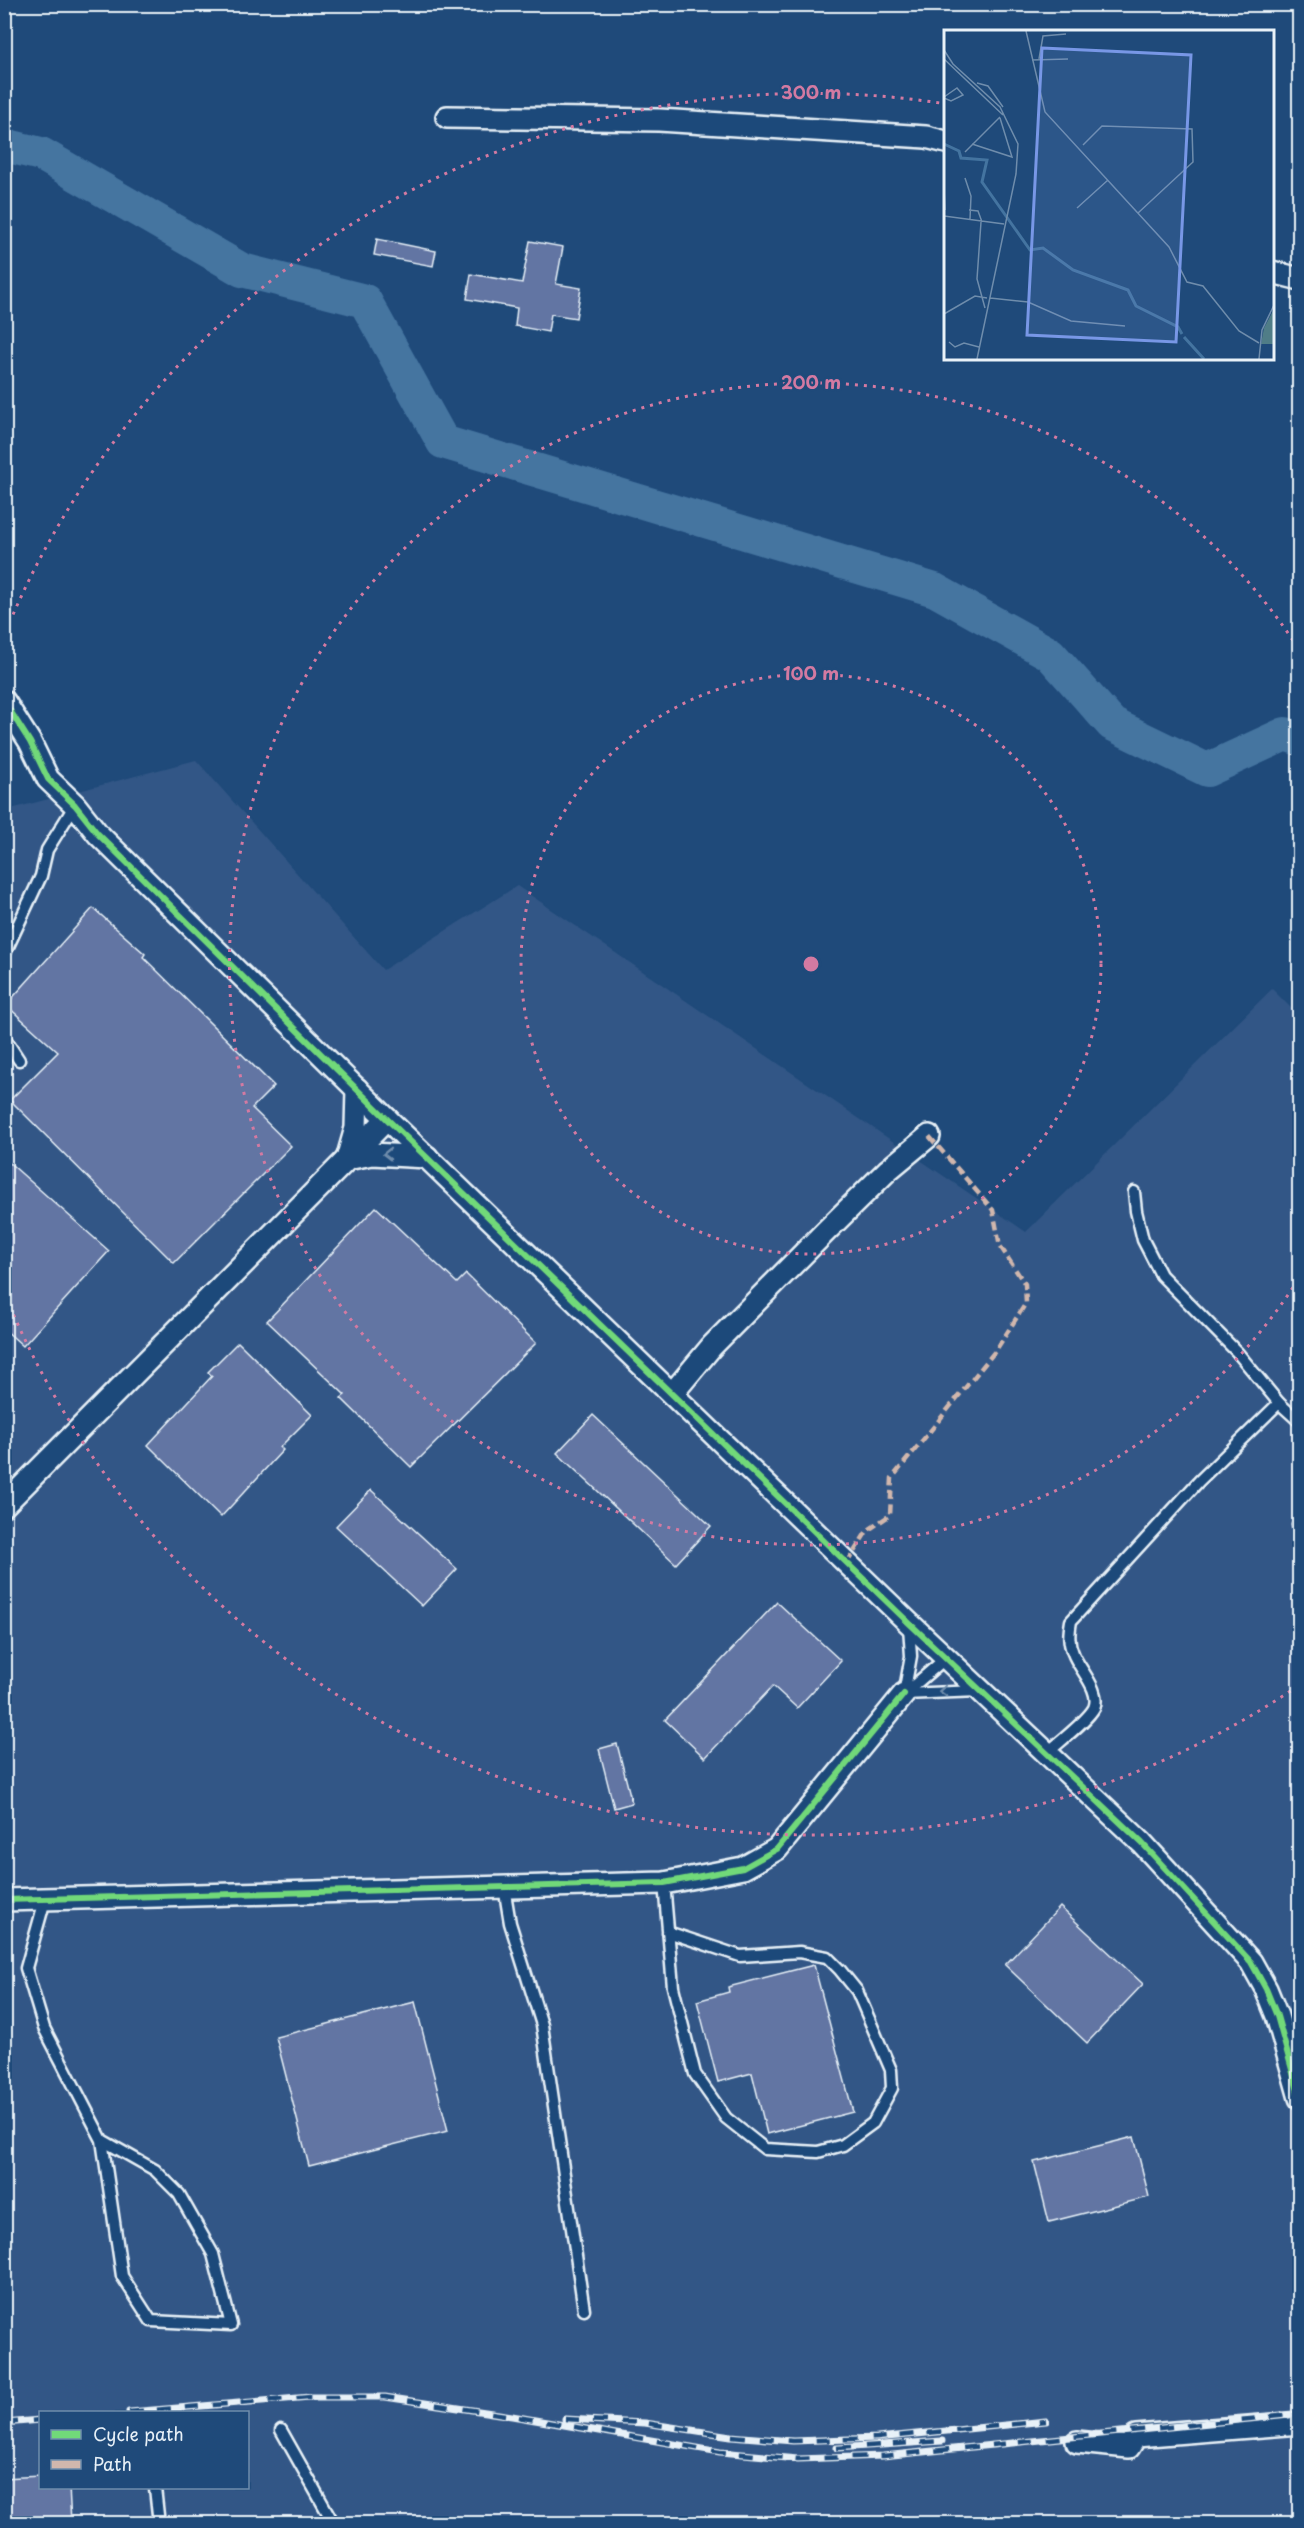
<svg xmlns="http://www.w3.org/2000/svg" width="1304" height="2528" viewBox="0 0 1304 2528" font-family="'Playpen Sans',sans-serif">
  <rect width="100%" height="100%" fill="#1f4a7a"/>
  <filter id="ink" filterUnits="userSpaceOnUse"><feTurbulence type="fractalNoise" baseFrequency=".0167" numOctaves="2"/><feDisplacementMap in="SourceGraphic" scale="12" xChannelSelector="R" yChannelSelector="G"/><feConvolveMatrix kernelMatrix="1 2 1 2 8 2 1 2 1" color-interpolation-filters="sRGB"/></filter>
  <g filter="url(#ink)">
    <path fill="#335786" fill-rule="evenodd" d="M196,760l187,210 134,-84 509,346 246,-243 28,28 -1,1506 -1294,1 -1,-1695 7,-20zM40,2412h208v76h-208z"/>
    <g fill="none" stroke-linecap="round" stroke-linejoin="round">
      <polyline stroke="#4474a0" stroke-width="34" points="4,145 41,154 242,270 365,301 443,442 935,590 1050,654 1112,724 1207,770 1285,734 1300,739"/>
    </g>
    <g fill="#6274a3" stroke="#e8f1f8" stroke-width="1.5">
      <polygon points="377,239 436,251 433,266 374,255"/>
      <polygon points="530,241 563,247 556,284 581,288 576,318 551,314 548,332 515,326 517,308 467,299 471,274 522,283"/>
      <polygon points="93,908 145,954 143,957 274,1086 252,1108 291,1146 174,1263 10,1100 58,1052 6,1005"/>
      <polygon points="4,1158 109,1251 23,1346 4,1329"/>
      <polygon points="376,1207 457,1283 466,1274 536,1343 411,1467 341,1398 345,1395 267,1321"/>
      <polygon points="238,1342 312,1415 280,1447 283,1450 221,1517 148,1445 212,1376 208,1372"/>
      <polygon points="593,1415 711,1526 676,1564 557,1453"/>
      <polygon points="371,1490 457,1569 422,1606 336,1526"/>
      <polygon points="777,1602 841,1661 797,1708 773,1686 705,1758 665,1720"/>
      <polygon points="617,1744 632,1803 614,1808 599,1749"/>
      <polygon points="1060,1907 1143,1984 1087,2043 1005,1965"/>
      <polygon points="814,1965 853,2112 767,2134 752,2073 718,2082 697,2001 729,1992 728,1987"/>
      <polygon points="415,2002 448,2131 309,2166 276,2037"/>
      <polygon points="1134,2137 1149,2197 1049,2222 1034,2162"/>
      <polygon points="40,2476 40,2487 69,2487 71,2523 4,2523 4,2478"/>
    </g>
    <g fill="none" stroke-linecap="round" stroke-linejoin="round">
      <defs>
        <g id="lane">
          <polyline points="4,955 41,876 47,850 75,805"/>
          <polyline points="4,1037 19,1060"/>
          <polyline points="1134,1192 1136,1211 1143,1240 1161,1275 1237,1352 1279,1403 1300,1422"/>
          <polyline points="1298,1525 1300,1523"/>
          <polyline points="904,1694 979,1691"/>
          <polyline points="904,1694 911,1656 909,1626"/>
          <polyline points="904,1694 947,1657"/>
          <path d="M1047,1753c12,-11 40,-32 47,-45 8,-17 -16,-40 -21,-55 -5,-11 -4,-20 -2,-32l128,-140 80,-78"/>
          <polyline points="664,1883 673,1987 695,2074 726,2118 765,2149 818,2152 843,2145 873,2123 892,2088 891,2070 857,1991 840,1970 827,1957 799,1952 740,1956 668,1932"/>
          <polyline points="504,1887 510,1923 542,2025 584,2310"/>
          <polyline points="45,1900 26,1968 44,2028 102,2140 122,2276 151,2321 231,2325 213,2254 179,2194 155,2170 102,2140"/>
          <polyline points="281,2430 334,2524"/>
          <polyline points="155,2488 159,2524"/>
        </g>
        <g id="street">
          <polyline points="447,117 659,120 926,137 946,142"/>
          <polyline points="1272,272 1300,279"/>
          <polyline points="4,701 30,742 48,779 75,805 98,834 387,1119 908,1622 1142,1843 1251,1962 1266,1989 1277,2016 1300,2098"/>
          <polyline points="348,1156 356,1128 357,1089"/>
          <polyline points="347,1159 372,1154 427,1157"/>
          <polyline points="672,1394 712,1346 826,1231 888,1170 929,1136"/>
          <polyline points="4,1505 387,1119"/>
          <polyline points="4,1900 664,1883 743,1868 777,1849 904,1694"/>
          <polyline points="1077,2442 1129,2447 1136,2436 1300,2423"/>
        </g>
      </defs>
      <use href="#lane" stroke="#e8f1f8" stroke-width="15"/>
      <use href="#street" stroke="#e8f1f8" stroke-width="26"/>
      <use href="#lane" stroke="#1f4a7a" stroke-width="10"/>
      <use href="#street" stroke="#1f4a7a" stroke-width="21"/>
      <defs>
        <g id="rail">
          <polyline points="129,2412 310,2397 385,2397 512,2416 720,2452 798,2459 883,2456 1289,2415"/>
          <polyline points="565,2419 645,2423 731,2436 793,2441 877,2438 1046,2421"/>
          <polyline points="4,2423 40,2420"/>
          <polyline points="837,2448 942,2441"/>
        </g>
      </defs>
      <use href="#rail" stroke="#e8f1f8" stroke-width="7"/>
      <use href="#rail" stroke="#1f4a7a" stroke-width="4.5" stroke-dasharray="14" stroke-linecap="butt"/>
      <polyline stroke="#d1b7ad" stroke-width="4.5" stroke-dasharray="9 4.5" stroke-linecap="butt" points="847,1563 867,1531 890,1515 892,1478 996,1350 1026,1303 1025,1284 1000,1246 993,1210 929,1136"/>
      <defs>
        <g id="cycleway">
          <polyline points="4,701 30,742 48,779 75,805 98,834 387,1119 908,1622 1142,1843 1251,1962 1266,1989 1277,2016 1300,2098"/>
          <polyline points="4,1900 664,1883 743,1868 777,1849 904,1694"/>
        </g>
      </defs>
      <use href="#cycleway" stroke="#1f4a7a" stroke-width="10"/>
      <use href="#cycleway" stroke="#71d979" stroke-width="6"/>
    </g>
    <defs><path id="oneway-chevron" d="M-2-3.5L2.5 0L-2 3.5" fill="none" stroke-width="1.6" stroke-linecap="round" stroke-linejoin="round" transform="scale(1.5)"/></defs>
    <g stroke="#6f8dac">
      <use href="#oneway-chevron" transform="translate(387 1154) rotate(179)"/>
      <use href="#oneway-chevron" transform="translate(943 1691) rotate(178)"/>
    </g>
  </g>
  <g fill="none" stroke="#d37aa2" stroke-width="3" stroke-dasharray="3 6">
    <circle cx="811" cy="964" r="290"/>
    <path d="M1298 1280A581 581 0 1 1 1298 648"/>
    <path d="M1298 1686A871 871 0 0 1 6 1297M6 631A871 871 0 0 1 940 103"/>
  </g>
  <g transform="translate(944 30)">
    <rect width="330" height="330" fill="#1f4a7a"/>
    <path d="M330,279v35h-13l3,-16z" fill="#507d87"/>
    <path fill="none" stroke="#4474a0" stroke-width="3" d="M0,114l15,7 2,7 26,2 -5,22 48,68 13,-2 30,22 55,20 8,16 42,21 4,7M240,307l20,22"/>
    <path fill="none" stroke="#6f8dac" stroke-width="1.5" d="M82,1l19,81 124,135 18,35 16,4 36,45 20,12M0,20l9,14 47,43 18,37 -2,30 -39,185M0,29l59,56M95,29l4,-23 23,-2M88,30l36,-1M33,53l11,3 15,21M0,67l13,-9 6,7 -12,6 -7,-3M28,114l40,13 -12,-39M139,115l19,-19 90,3 1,33 -55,51M21,122l35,-35M21,148l6,18 -1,23M0,158l1,22M133,178l31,-28M25,180l9,1 4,11M0,186l60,8M37,192l-4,57 8,29M46,268l38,4 43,19 54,5M0,284l31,-18 12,2M5,312l6,5 9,-4 15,4M315,329l3,-29 12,-25"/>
    <path fill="#7897e6" fill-opacity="0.15" stroke="#7897e6" stroke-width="3" d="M98,18l149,7 -15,287 -149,-7z"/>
    <rect width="330" height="330" fill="none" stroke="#e8f1f8" stroke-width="3"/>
  </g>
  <circle cx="811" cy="964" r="9" fill="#d37aa2" stroke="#1f4a7a" stroke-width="3"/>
  <g font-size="18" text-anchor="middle" font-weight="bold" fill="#d37aa2" stroke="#1f4a7a" stroke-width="4.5" stroke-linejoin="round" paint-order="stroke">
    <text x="811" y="99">300 m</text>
    <text x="811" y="389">200 m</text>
    <text x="811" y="680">100 m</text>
  </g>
  <rect width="1304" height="2528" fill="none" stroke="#1f4a7a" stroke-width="24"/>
  <rect x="12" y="12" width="1280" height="2504" fill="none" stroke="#e8f1f8" stroke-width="2" filter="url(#ink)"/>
  <rect x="39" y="2411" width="210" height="78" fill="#1f4a7a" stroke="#6f8dac" stroke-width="1.5"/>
  <rect x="51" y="2430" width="30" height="9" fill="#71d979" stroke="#6f8dac" stroke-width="1.5"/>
  <text x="93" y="2441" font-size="18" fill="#e8f1f8">Cycle path</text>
  <rect x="51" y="2460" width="30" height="9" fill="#d1b7ad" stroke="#6f8dac" stroke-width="1.5"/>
  <text x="93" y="2471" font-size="18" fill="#e8f1f8">Path</text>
</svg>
